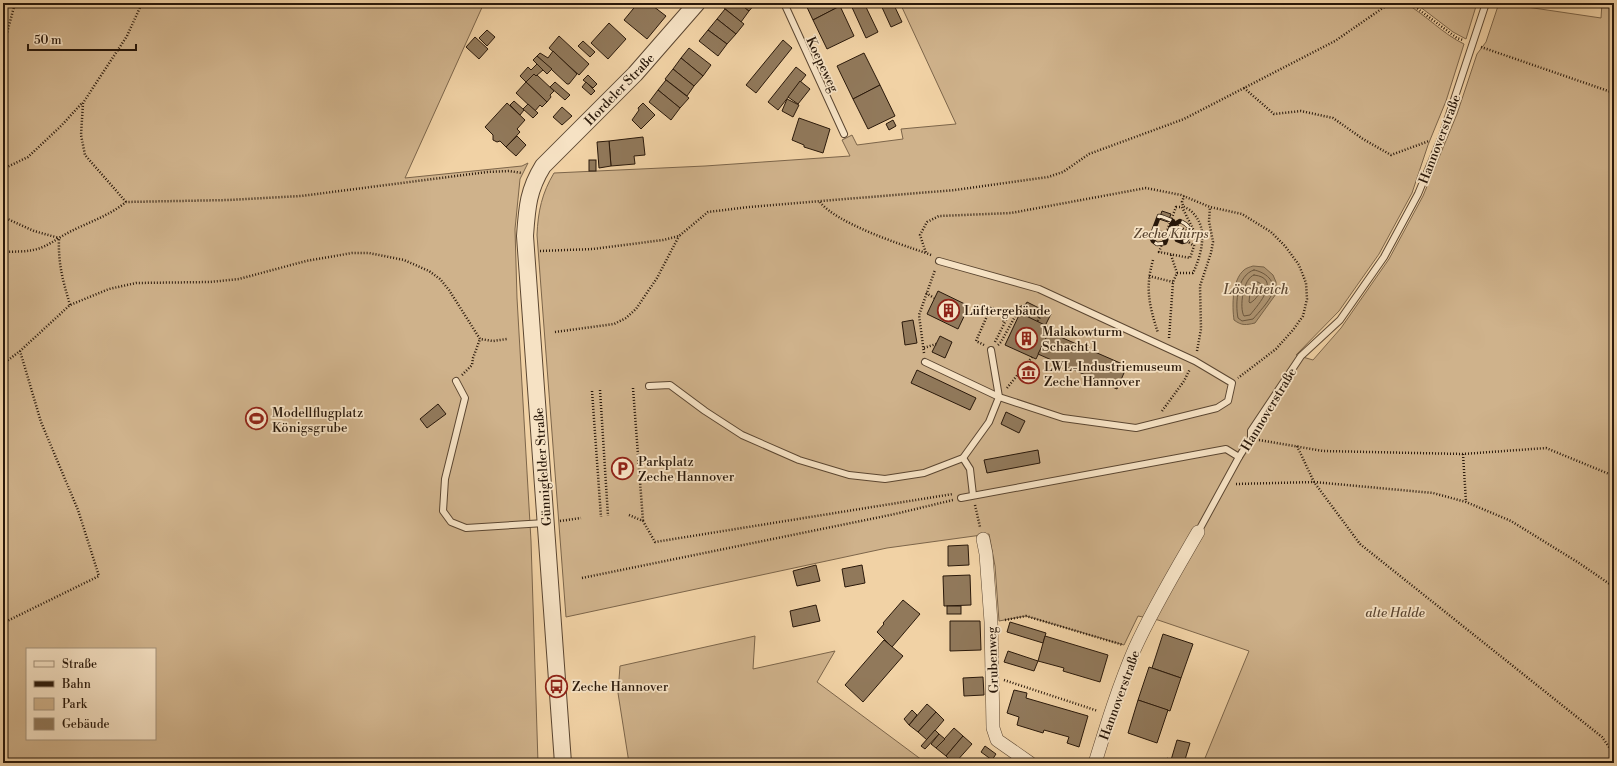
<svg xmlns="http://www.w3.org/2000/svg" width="1617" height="766" viewBox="0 0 1617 766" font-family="'Libre Bodoni',serif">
  <rect width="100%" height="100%" fill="#f1d2a5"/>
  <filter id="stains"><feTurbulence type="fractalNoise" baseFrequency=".005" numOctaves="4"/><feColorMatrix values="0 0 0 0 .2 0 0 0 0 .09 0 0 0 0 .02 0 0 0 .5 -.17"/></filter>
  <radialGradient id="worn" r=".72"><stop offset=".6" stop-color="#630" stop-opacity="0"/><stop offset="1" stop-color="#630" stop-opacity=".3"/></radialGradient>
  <g fill="#cfb28b" stroke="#7c654a" fill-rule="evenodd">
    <path d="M3,3h481l-79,175 117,-12 6,-3 -8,16 -5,50 2,69 14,243 7,222h-535zM27,649h128v90h-128z"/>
    <path d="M900,3h505c21,12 38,31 59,41l-18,57 -18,44 -16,48 -33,61 -40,57 -43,44 17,5 28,-32 48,-69 34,-63 34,-82 20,-60 9,-12 13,-39h21v3l81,12 1,-15h12v760h-411l46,-112 -91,-31 -20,-4 -14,29 -98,-29 -27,5 -4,-55 -6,-32 -102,14 -321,69 -29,-382c1,-24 5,-42 17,-62l151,-7 145,-10 -8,-16 10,-5 5,10 46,-6 -2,-10 55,-5z"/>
    <polygon points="1415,3 1477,3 1466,39 1453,32"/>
    <polygon points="755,636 753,669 835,651 817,682 926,763 629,763 618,693 620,666"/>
  </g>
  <path fill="#ad9370" stroke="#786247" d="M1253,266l11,1 9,8 3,7v12l-21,29c-9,2 -13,3 -21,-3 -2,-14 -2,-40 10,-50 2,-2 6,-3 9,-4z"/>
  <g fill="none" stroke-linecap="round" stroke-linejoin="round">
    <g stroke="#6b563d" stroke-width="1">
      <path d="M1254,270c11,2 23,11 18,24 -4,9 -13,18 -19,25l-11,2 -4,-3c-3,-15 -1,-43 16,-48z"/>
      <path d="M1254,275c28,3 5,29 -4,40l-6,1c-5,-8 -1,-38 10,-41z"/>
      <path d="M1254,282h4l3,2c1,7 -5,16 -11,19l-1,-1 1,-10z"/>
    </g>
  </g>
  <g fill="#91795b" stroke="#29180a">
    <polygon points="638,3 649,3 666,16 647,39 624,20"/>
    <polygon points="726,3 739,3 749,11 741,22 723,7"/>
    <polygon points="739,3 756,3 749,11"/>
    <polygon points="805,3 838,3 840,6 813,20"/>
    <polygon points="850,3 864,3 878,32 866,38"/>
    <polygon points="880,3 893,3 902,22 891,27"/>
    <polygon points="840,6 854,36 827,49 813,20"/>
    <polygon points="725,9 744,24 736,34 717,19"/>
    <polygon points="717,19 736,34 727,44 708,30"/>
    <polygon points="609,23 626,39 608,59 591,43"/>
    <polygon points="487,30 495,37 487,46 479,38"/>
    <polygon points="708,30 727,44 718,56 699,41"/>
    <polygon points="559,36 589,64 579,75 549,48"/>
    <polygon points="475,37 488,49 479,59 466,47"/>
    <polygon points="783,40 792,48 756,93 746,85"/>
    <polygon points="583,41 595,52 590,57 578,46"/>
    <polygon points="689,48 711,65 703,76 681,58"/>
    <polygon points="553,51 577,74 569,84 567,84 537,56 540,53 548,58"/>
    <polygon points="864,53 880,85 853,99 837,66"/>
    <polygon points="537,56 552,69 547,74 533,60"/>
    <polygon points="681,58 703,76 694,86 673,69"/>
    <polygon points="537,64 543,70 536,76 534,74 526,82 520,76 528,67 531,70"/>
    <polygon points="796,67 806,75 778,110 768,102"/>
    <polygon points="673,69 694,86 687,96 665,79"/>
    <polygon points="534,74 536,76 537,75 554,91 550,95 551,97 547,102 526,82"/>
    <polygon points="588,75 597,84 593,88 583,80"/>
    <polygon points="666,80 689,98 680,108 658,90"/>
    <polygon points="800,81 810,89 798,104 788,97"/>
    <polygon points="526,82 547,102 542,107 540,105 535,111 516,93"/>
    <polygon points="555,82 570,95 565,100 550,87"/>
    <polygon points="586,82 595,91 591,95 582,87"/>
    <polygon points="880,85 895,116 868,129 853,99"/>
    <polygon points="658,90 680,108 671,120 649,102"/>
    <polygon points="787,99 799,105 793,117 782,111"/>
    <polygon points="514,101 524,110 520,115 510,105"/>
    <polygon points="507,103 525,120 517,129 520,132 506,147 500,141 497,142 493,140 493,135 485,127"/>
    <polygon points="643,103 655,115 641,129 632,120 639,110 638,108"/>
    <polygon points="528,104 538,113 533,118 523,109"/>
    <polygon points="562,107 572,116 562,125 553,117"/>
    <polygon points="799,118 830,129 823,153 804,147 804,145 792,140"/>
    <polygon points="893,120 896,126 889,130 886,124"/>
    <polygon points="517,136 526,145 516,156 506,147"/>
    <polygon points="643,137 645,155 634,156 635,164 611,166 609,141"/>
    <polygon points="609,141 611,166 599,168 597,142"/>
    <rect x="589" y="160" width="7" height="11"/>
    <polygon points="1162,211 1171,214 1168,222 1159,219"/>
    <polygon points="1160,231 1164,232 1163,236 1158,235"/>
    <polygon points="938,291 969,306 958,329 927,314"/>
    <polygon points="1027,302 1051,314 1045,326 1012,310 1026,304"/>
    <polygon points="1020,313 1051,328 1036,359 1005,345"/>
    <polygon points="913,320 917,343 905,345 902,322"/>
    <polygon points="1049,332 1127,366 1117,389 1038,354"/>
    <polygon points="940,336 952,342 945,358 932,352"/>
    <polygon points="917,370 976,398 970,410 911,383"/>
    <polygon points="438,404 446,414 427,428 420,419"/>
    <polygon points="1006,412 1025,421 1019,433 1001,424"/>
    <polygon points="1038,450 1040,463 987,473 984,460"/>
    <polygon points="968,545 969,565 948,566 948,546"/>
    <polygon points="816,565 820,581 797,586 793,571"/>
    <polygon points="862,565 865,583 845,587 842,569"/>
    <polygon points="970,575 971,605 944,606 943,576"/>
    <polygon points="903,600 920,614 892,647 877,632 884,624 883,623"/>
    <polygon points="816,605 820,621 793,627 790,611"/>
    <rect x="947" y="606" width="14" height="8"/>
    <polygon points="950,621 980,621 981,650 950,651"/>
    <polygon points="1010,622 1046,633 1043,643 1007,632"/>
    <polygon points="1163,634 1193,644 1181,678 1152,668"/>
    <polygon points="1045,636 1108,655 1100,682 1063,671 1064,668 1038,661"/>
    <polygon points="884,640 903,656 863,702 845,685"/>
    <polygon points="1008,651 1038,661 1034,671 1004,662"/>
    <polygon points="1149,667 1181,678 1170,711 1138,700"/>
    <polygon points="983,677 984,695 964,696 963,678"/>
    <polygon points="1014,690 1027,693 1026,698 1088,716 1079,747 1067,743 1069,737 1044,730 1043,733 1017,725 1019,717 1007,713"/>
    <polygon points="1138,700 1168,710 1157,743 1128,733"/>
    <polygon points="927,704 936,712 918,732 909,725"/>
    <polygon points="912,710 917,715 909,725 904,719"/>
    <polygon points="936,712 944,720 927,740 918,732"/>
    <polygon points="954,728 963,736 946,756 936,748"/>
    <polygon points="935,730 939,734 925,749 921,746"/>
    <polygon points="939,734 945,739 936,748 931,744"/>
    <polygon points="963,736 972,744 955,763 953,763 946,756"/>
    <polygon points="1177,740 1190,743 1184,763 1171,760"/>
    <polygon points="985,746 996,754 992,760 981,752"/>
    <polygon points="1167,758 1171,760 1182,763 1165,763"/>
  </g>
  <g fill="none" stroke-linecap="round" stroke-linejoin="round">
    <defs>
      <g id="service">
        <polyline points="784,3 844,134"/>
        <polyline points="925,362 999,397 1063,418 1136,428 1217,408 1228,401 1232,383 1195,361 1039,289 939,261"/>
        <polyline points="456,381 465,398 445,479 443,511 451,522 466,528 545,523"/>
        <polyline points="649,386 670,385 705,411 742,435 799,460 849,475 885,479 924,473 963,458 989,422 999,397 991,350"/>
        <polyline points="963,458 970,469 973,495"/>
        <polyline points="961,498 1226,449 1239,457"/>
        <polyline points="1198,532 1239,457 1251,438 1251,431 1301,356 1340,320 1384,257 1418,194 1442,136 1486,3"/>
      </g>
      <g id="minor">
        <polyline points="983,539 986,554 991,622 993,728 997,740 1030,763"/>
        <path d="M1095,763c12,-39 24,-78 40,-115 18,-40 41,-78 63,-116"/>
      </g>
      <path id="tertiary" d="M563,763l-38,-527c2,-28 3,-46 18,-70l92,-92 62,-71"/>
    </defs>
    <use href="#service" stroke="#5b4631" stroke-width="8"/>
    <use href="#minor" stroke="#5b4631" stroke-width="14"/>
    <use href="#tertiary" stroke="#5b4631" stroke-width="18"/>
    <g stroke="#29180a" stroke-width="2.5" stroke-dasharray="1 2" stroke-linecap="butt">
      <polyline points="1410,3 1457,38 1463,40"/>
      <polyline points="1601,3 1614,5"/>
      <polyline points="3,40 7,33 15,3"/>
      <polyline points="1481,47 1614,93"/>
      <polyline points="1244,88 1274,114 1301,111 1333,118 1363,139 1391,155 1429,141"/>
      <polyline points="3,169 28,157 61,126 82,103"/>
      <polyline points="126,202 85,155 81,135 83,103 127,36 142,3"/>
      <path d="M820,202c16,21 79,42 106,51"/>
      <polygon points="1176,207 1182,207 1197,237 1190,258 1159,252"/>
      <polyline points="3,217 34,231 59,238"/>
      <polyline points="1175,224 1197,237"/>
      <polyline points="1172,230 1194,246"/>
      <polyline points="540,251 593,249 663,240 679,236 708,212 749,207 955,190 1048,177 1063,172 1089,154 1184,119 1335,41 1390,3"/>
      <path d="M3,252c26,-1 33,1 56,-14"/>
      <polyline points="931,255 926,253 920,235 927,222 939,216 1011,213 1146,188 1181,195 1210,207 1242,214 1271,232 1285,246 1299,265 1306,283 1307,299 1303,316 1293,330 1276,349 1238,378"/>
      <polyline points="1171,255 1177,273"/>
      <path d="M1153,260c-8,28 -4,45 5,73"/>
      <polyline points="1149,276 1173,282"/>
      <polyline points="926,293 934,298"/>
      <path d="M70,305c-7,-24 -12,-41 -11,-67 22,-14 46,-19 67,-36l103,-2 72,-4 186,-24 22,-1 13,2"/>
      <polyline points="555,332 614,324 626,318 636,309 657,278 679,236"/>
      <path d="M1169,338l4,-56 4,-9h16c8,-17 16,-44 0,-60 -2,-3 -7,-5 -10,-7l-1,-4 2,-6"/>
      <polyline points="995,342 1010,312 1016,314"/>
      <polyline points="984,345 976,341 991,307 1001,312 1004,323"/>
      <polyline points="998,345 1001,342 1017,313 1025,310 1040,317 1037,322"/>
      <polyline points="924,348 936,344"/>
      <polyline points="1197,351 1201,329 1200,286 1211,253 1213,242 1209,221 1210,207"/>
      <polyline points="924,353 919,315 935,270"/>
      <polyline points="3,364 20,351 70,305 109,289 136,283 210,282 239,279 306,261 352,253 369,253 404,260 429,271 440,279 449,290 480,339 493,341 507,339"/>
      <polyline points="462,375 472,365 473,358 480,339"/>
      <polyline points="633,388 643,521"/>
      <polyline points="1007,388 1032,357"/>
      <polyline points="600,390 608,516"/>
      <polyline points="592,391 601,517"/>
      <polyline points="1162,411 1184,381 1190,369"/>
      <polyline points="1259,440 1323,451 1463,454 1546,448 1614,476"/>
      <polyline points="1297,446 1314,482 1360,544 1602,737 1614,754"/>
      <polyline points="1463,454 1466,502"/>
      <polyline points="1236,484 1314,482 1433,493 1466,502 1511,521 1579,563 1614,587"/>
      <polyline points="975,505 980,527"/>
      <polyline points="629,515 643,521 655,542 953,494"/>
      <polyline points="560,521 581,518"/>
      <polyline points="582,578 895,514 953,500"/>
      <polyline points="1005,620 1026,616 1123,645"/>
      <polyline points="3,623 99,576 78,510 41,422 20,351"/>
      <polyline points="1004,680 1098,711"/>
    </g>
    <use href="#service" stroke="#f6e2c4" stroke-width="6"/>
    <use href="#minor" stroke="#f6e2c4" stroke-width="13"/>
    <use href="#tertiary" stroke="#f6e2c4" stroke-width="16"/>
    <defs>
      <g id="rail">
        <polyline points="1163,217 1173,221 1165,243 1157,244 1153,241 1151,237 1159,216 1163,217"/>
        <path d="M1172,230l5,10 5,2 4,-1c7,-10 4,-16 -6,-20l-5,3"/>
      </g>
    </defs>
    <use href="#rail" stroke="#29180a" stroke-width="4.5"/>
    <use href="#rail" stroke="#f6e2c4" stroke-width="3" stroke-dasharray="9" stroke-linecap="butt"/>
  </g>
  <defs>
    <symbol id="building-ring" viewBox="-11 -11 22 22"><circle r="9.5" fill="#f6e2c4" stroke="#8f2418" stroke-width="1.5"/><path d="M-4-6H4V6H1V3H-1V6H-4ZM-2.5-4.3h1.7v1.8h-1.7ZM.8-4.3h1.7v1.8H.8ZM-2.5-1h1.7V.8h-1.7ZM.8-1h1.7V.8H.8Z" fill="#8f2418"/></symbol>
    <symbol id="museum-ring" viewBox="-11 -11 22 22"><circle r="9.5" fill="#f6e2c4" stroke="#8f2418" stroke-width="1.5"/><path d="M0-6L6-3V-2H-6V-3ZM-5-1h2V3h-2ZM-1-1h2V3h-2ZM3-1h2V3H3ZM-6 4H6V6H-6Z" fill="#8f2418"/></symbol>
    <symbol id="stadium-ring" viewBox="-11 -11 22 22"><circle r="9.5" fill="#f6e2c4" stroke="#8f2418" stroke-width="1.5"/><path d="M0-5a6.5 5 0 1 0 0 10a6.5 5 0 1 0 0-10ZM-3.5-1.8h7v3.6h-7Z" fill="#8f2418"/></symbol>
    <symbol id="parking-ring" viewBox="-11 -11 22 22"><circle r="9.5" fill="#f6e2c4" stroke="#8f2418" stroke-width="1.5"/><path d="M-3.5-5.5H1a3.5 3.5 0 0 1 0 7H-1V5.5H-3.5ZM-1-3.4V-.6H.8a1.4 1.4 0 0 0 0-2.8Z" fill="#8f2418"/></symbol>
    <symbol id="bus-ring" viewBox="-11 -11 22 22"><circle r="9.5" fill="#f6e2c4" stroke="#8f2418" stroke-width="1.5"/><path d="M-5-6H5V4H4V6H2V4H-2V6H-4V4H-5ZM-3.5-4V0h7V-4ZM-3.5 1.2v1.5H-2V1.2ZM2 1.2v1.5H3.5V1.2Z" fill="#8f2418"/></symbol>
  </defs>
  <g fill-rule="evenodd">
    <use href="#building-ring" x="936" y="298" width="25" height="25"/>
    <use href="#building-ring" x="1014" y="326" width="25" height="25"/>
    <use href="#museum-ring" x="1016" y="360" width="25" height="25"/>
    <use href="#stadium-ring" x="244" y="406" width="25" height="25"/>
    <use href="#parking-ring" x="610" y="456" width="25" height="25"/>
    <use href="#bus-ring" x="544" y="674" width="25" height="25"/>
  </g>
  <g text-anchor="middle" stroke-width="3.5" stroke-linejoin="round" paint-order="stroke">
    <g font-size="13" fill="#29180a" stroke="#f6e2c4">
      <text transform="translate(823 64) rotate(65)" y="5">Koepeweg</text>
      <text transform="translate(619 89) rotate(-46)" y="5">Hordeler Straße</text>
      <text transform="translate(1439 139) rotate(-69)" y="5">Hannoverstraße</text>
      <text transform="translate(1268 409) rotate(-59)" y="5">Hannoverstraße</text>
      <text transform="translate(542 467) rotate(-94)" y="5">Günnigfelder Straße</text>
      <text transform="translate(992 660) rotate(-92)" y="5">Grubenweg</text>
      <text transform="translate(1119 695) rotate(-70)" y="5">Hannoverstraße</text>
    </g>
    <g font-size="13" font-style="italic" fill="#5b4631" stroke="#f6e2c4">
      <text x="1171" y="238">Zeche Knirps</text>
      <text x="1395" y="617">alte Halde</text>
    </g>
    <g font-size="13" fill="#29180a" stroke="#f6e2c4" text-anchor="start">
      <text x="964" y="315">Lüftergebäude</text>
      <text x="1042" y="336">Malakowturm<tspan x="1042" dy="15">Schacht 1</tspan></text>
      <text x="1044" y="371">LWL-Industriemuseum<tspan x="1044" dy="15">Zeche Hannover</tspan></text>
      <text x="272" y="417">Modellflugplatz<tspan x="272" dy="15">Königsgrube</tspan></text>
      <text x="638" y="466">Parkplatz<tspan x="638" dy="15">Zeche Hannover</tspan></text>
      <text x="572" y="691">Zeche Hannover</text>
    </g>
    <g font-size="14" font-style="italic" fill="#5e4933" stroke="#f6e2c4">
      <text x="1256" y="294">Löschteich</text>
    </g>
  </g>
  <rect width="1617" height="766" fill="none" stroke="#f1d2a5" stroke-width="16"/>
  <rect x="4" y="4" width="1609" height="758" fill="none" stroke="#29180a" stroke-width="2"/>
  <rect x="8" y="8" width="1601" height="750" fill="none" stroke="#29180a"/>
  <rect x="26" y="648" width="130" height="92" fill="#f6e2c4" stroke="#a4917a"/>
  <rect x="34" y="661" width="20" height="6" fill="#f6e2c4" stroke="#a4917a"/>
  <text x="62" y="668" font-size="12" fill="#29180a">Straße</text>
  <rect x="34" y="681" width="20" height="6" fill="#29180a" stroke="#a4917a"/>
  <text x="62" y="688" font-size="12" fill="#29180a">Bahn</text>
  <rect x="34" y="698" width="20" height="12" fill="#cfb28b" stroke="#a4917a"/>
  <text x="62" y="708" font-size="12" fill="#29180a">Park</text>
  <rect x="34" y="718" width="20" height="12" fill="#91795b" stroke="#a4917a"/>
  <text x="62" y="728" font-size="12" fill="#29180a">Gebäude</text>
  <path d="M28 44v6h108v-6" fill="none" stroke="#29180a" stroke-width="2"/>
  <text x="34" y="44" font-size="12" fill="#29180a" stroke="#f6e2c4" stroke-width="3" paint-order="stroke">50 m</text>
  <rect width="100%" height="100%" filter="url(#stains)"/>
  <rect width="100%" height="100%" fill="url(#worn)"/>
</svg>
